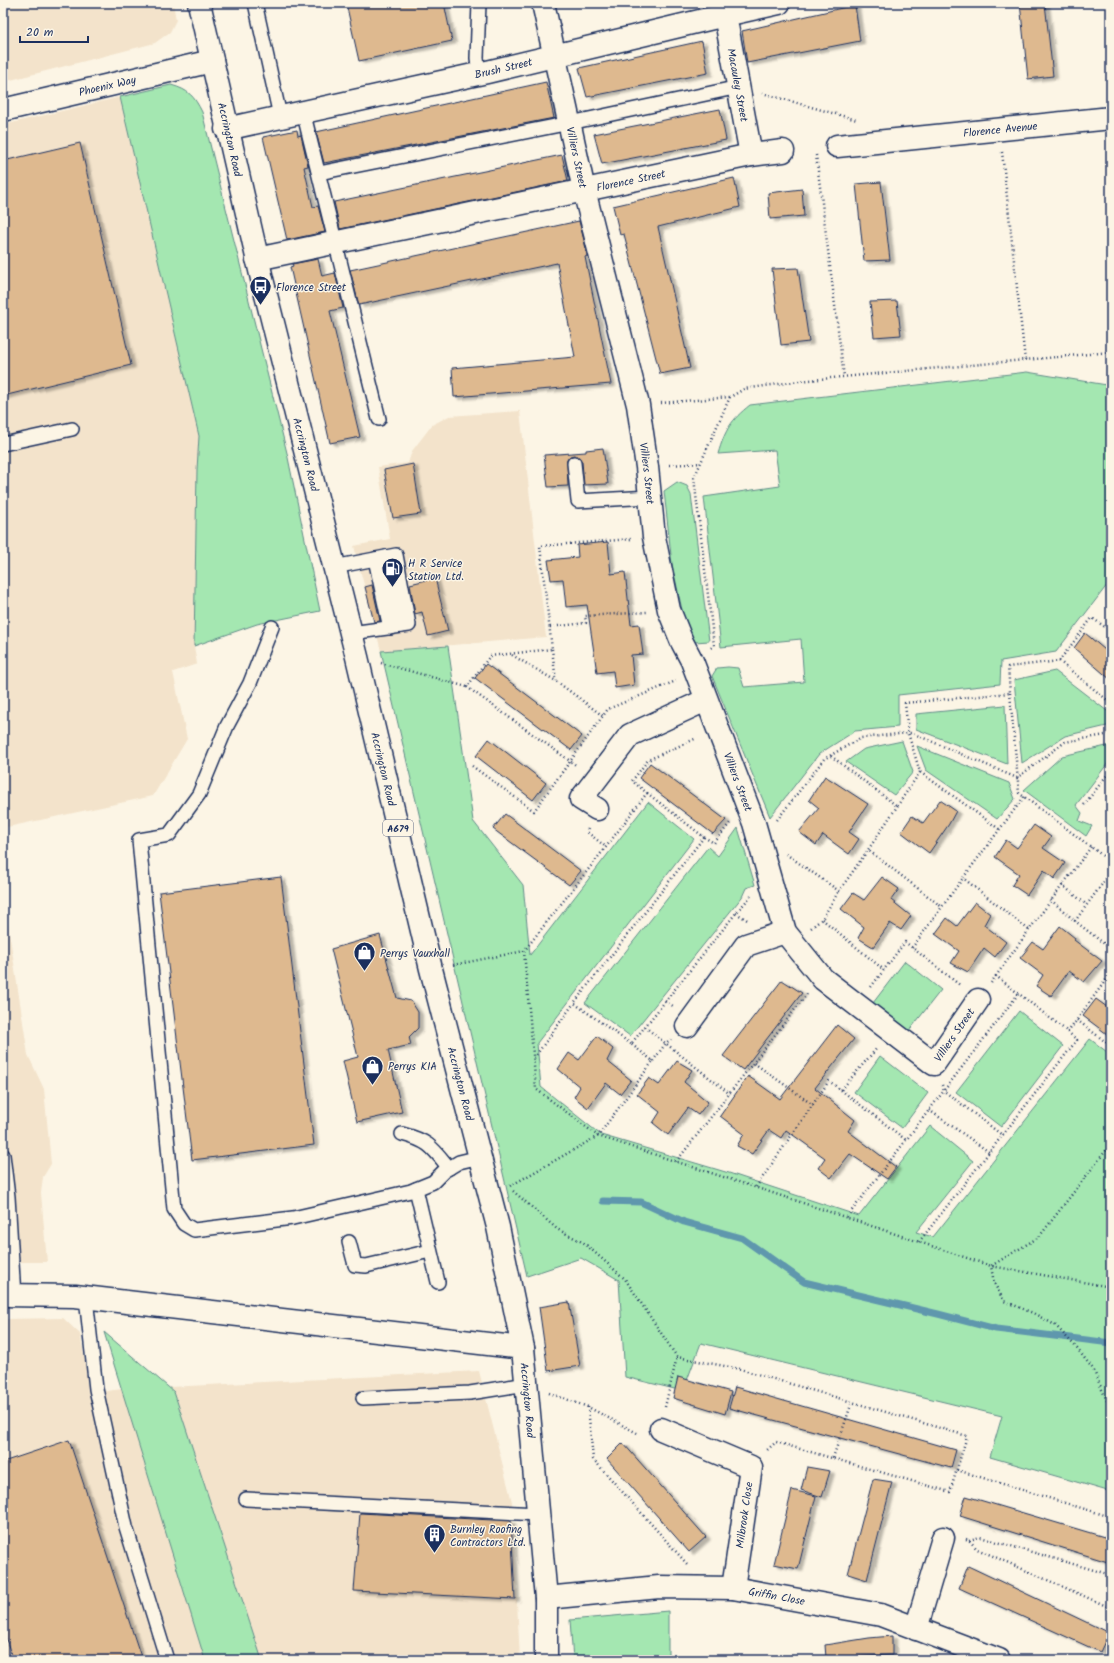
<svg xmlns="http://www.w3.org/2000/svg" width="1114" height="1663" viewBox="0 0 1114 1663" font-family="Kalam,sans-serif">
  <defs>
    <filter id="shadow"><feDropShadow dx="4.5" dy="2.5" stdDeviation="1" flood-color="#0004"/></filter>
  </defs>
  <rect width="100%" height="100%" fill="#fcf5e5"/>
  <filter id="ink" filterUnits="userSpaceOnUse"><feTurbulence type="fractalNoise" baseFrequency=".025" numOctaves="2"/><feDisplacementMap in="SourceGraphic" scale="8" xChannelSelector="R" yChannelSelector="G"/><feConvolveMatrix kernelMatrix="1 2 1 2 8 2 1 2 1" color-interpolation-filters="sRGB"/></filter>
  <g filter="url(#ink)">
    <g fill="#f3e3cb">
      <polygon points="3,3 173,3 176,20 170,32 155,43 3,82"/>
      <polygon points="120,97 199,436 197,470 194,646 197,664 173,672 187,739 153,796 3,828 3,125"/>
      <polygon points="520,411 546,637 381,651 354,546 390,539 378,467 408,463 412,451 432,425 449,416"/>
      <polygon points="3,892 28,1055 44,1089 51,1164 43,1177 41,1193 47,1262 3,1262"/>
      <polygon points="63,1318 80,1334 91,1393 122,1389 205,1660 3,1660 3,1319"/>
      <polygon points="479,1371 512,1502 520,1660 262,1660 174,1392 169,1387"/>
    </g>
    <g fill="#a4e7b1" stroke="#608b88">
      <path d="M171,85c18,5 23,11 31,27l85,341 33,158 -63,13 -63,22 3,-176 2,-34 -79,-339z"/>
      <path d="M1027,372l80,13 4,75v120l-55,72 -55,9 -1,23 -102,11v32l-43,4 -36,23 -49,63 -58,-141 5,-8 11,-1 10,1 6,19 60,-5 -3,-43 -80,8 -17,-150 76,-11 -5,-36 -57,4c7,-24 13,-34 32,-49z"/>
      <polygon points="677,482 687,486 691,494 709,641 695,642 684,619 672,564 664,491"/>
      <polygon points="448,646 473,821 523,885 530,955 648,802 694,839 537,1043 541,1087 601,1135 729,1173 859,1216 930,1126 973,1161 916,1232 933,1237 1090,1039 1111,1055 1111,1492 990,1457 1002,1416 701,1343 683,1391 625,1377 619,1280 581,1258 527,1276 381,651"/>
      <polygon points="1055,671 1111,714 1111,725 1065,736 1022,763 1014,680"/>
      <polygon points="1005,705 1007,764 916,729 916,714"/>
      <polygon points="902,741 913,772 894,795 846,762 864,749"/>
      <polygon points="1111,745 1111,759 1076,805 1082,813 1079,821 1092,826 1086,836 1024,790 1062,756"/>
      <polygon points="917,746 1009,783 1015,799 997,819 926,770"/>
      <polygon points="738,828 755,885 746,888 742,897 630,1036 585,1003 708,847 718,856"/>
      <polygon points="905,961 941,990 909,1031 873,1003"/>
      <polygon points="1019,1011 1063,1046 1001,1127 956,1092"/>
      <polygon points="880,1056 928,1093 902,1128 854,1092"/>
      <polygon points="104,1332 174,1392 262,1660 205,1660"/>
      <polygon points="668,1611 668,1660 573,1660 570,1620"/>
    </g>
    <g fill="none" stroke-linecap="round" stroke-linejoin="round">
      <polyline stroke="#5e97ad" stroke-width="7" points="603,1201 641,1202 684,1222 742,1238 804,1282 938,1314 996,1329 1111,1343"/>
    </g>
    <g fill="#deb98f" stroke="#1b2f5e" filter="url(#shadow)">
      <polygon points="346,3 444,3 452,41 359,61"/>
      <polygon points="1020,3 1045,3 1053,76 1028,79"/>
      <polygon points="855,5 860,41 747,63 742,31"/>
      <polygon points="702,41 708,73 587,97 579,68"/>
      <polygon points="546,82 554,118 324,163 316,132"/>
      <polygon points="720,109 726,140 602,164 594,134"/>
      <polygon points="297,130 298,136 301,135 308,166 304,167 313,207 318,206 325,232 287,240 263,137"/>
      <polygon points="80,143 131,365 3,396 3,161"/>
      <polygon points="562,155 568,181 340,229 334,202"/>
      <polygon points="734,178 740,207 658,227 690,368 660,374 624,234 620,235 613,206"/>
      <polygon points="881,182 890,260 864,261 856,184"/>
      <polygon points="802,189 804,216 770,219 768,193"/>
      <polygon points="579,221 585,244 587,256 585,257 611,384 454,397 452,368 575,357 557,263 359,305 350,270"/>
      <polygon points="318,259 322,276 335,273 343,308 330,311 360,437 330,443 290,267 293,266 292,264"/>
      <polygon points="798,268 809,342 781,345 772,269"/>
      <polygon points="897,301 901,335 874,337 870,302"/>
      <polygon points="603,448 608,484 584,485 582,462 580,458 574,455 570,456 567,460 568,486 548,487 544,455 586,452 586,450"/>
      <polygon points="413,464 421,514 393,518 384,470"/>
      <polygon points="608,542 611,574 625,572 631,625 639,624 643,654 631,655 634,685 615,688 613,671 597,673 587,605 566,607 563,579 551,580 548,560 578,557 577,545"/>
      <polygon points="435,578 448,631 428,636 422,612 415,614 410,584"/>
      <polygon points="372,585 380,621 374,622 365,587"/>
      <polygon points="1085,633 1111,655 1111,680 1074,648"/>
      <polygon points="486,664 582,736 571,750 475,678"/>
      <polygon points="489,739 546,783 533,800 476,756"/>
      <polygon points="650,763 726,820 713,834 639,778"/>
      <polygon points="825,776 868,804 849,832 859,839 849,854 823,835 816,845 799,832 819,808 809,800"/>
      <polygon points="940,800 956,811 949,824 929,853 901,832 912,816 923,823"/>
      <polygon points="505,814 581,871 569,885 493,829"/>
      <polygon points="1034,825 1051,837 1043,848 1065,863 1054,879 1044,870 1027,895 1012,885 1019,874 995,857 1006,840 1017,848"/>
      <polygon points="281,877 314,1145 192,1160 159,892"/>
      <polygon points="882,877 899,889 891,900 911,916 901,930 890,923 873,947 858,938 864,927 841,909 853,893 864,900"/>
      <polygon points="975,902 990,914 984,925 1006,942 995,957 984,948 968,972 951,963 959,951 935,934 947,918 957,926"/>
      <polygon points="1060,926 1075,938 1074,940 1102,961 1084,982 1069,971 1051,996 1036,986 1043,975 1020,958 1033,942 1043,949"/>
      <polygon points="380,935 397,998 411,1001 418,1012 418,1028 409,1037 411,1045 388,1050 402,1112 357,1122 343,1061 358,1057 331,949"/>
      <polygon points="782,980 802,993 743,1070 723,1056"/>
      <polygon points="1096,999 1111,1010 1111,1037 1083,1016"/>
      <polygon points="837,1025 854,1039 815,1088 855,1120 848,1131 896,1167 887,1179 850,1154 831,1178 818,1168 825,1158 786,1130 781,1138 769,1130 752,1154 737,1146 744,1134 720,1116 748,1076 780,1099"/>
      <polygon points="597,1036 613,1049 607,1061 631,1080 620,1094 606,1083 588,1108 574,1097 580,1087 558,1069 569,1053 579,1060"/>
      <polygon points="677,1061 692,1070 684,1082 708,1102 698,1115 688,1108 668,1135 653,1123 660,1112 637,1094 649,1078 659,1085"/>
      <polygon points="569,1302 580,1366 548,1371 539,1307"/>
      <polygon points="678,1377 731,1392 725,1414 673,1398"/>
      <polygon points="735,1387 956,1450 951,1468 729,1408"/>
      <polygon points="69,1440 142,1660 13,1660 3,1630 3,1462"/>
      <polygon points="623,1443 706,1537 689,1552 607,1459"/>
      <polygon points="807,1467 830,1471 822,1497 801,1490"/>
      <polygon points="873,1479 892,1482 867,1580 848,1574"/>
      <polygon points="792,1490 816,1496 798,1569 774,1564"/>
      <polygon points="966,1496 1111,1539 1111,1563 960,1516"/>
      <polygon points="360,1513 511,1521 515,1599 354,1591"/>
      <polygon points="968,1566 1109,1633 1100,1652 959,1588"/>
      <polygon points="892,1636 892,1655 826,1658 825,1645 869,1638"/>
    </g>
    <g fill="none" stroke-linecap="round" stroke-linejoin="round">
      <defs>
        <g id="lane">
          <polyline points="255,3 280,116"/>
          <polyline points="479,3 477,58 479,74"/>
          <polyline points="303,111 379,419"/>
          <polyline points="319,173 570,123 739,87"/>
          <polyline points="3,444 72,429"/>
          <polyline points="574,463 578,501 651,497"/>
          <polyline points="386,557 400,626"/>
          <polyline points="375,559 390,628"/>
          <polyline points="334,567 396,555 409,625 351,633"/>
          <polyline points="272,627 250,683 227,726 199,794 169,835 139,840 174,1209 184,1224 194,1230 293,1218 411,1191 433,1182 444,1171 459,1162 480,1157"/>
          <path d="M402,1134c27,7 30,13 47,34"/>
          <polyline points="3,1155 8,1197 14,1296"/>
          <polyline points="416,1189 438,1282"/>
          <polyline points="349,1242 355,1265 366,1266 430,1251"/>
          <polyline points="86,1298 96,1389 126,1527 167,1660"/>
          <polyline points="363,1398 470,1393 527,1384"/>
          <polyline points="246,1499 538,1514"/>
        </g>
        <g id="street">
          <path id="s1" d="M543,3l41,187 54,215 9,62 7,70 15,73 13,32 10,19 62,162 31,109 38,47 111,85 44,-64"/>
          <path id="s2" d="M725,15l26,140"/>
          <path id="s3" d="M3,110l209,-49"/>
          <path id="s4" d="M226,129l261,-57 238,-57 54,-12"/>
          <path id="s5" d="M837,146l274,-28"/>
          <path id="s6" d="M257,259l494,-104 32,-4"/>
          <polyline points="597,809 581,799 630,735 706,700"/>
          <polyline points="687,1026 746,945 785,932"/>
          <polyline points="3,1295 75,1296 523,1348"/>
          <polyline points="661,1429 751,1467 733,1588"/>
          <path id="s7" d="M546,1598l113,-11 74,1 148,27 118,45"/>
          <polyline points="916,1629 943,1538"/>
        </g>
        <g id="primary">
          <path id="s8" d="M199,3l63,276 95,378 74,312 67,258 25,121 23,250v62"/>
        </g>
      </defs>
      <use href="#lane" stroke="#1b2f5e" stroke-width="16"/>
      <use href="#street" stroke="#1b2f5e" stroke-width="25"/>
      <use href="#primary" stroke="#1b2f5e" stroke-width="25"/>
      <g stroke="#1b2f5e" stroke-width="2.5" stroke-dasharray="1 3" stroke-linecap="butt">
        <polyline points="762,93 857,120"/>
        <polyline points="1002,152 1025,360"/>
        <polyline points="816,155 844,377"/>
        <polyline points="661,403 730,397"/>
        <polyline points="669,465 701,463"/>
        <polyline points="550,627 586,623 585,616 647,612"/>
        <polyline points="1107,628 1111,622"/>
        <polyline points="711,648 714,645 694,478 730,397 744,389 799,381 1111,352"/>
        <polyline points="552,649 556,681"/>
        <polyline points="512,655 556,681 603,716"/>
        <polyline points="1059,661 1092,618 1111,631"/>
        <polyline points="381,663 467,687 490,656 552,649 540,546 632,539"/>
        <polyline points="467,687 577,766"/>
        <polyline points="1010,693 1019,793 1111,862"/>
        <polyline points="831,756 897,806"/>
        <polyline points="472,766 534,811 608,709 676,681"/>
        <polyline points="920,772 868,850 942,907"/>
        <polyline points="1024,797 963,878 1029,930 1091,847"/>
        <polyline points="1084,805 1111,770"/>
        <polyline points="777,820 824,759 861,738 908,733 905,703 1010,693 1008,667 1059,661 1111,703"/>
        <polyline points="588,829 587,832 606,847"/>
        <polyline points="999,829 920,772 908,733 912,733 1017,778 1065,742 1111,734"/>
        <polyline points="704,837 714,843 730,823"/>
        <polyline points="786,854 839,891 868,850"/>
        <polyline points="1111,872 1075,921 1111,949"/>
        <polyline points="1062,885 1087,905"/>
        <polyline points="1051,900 1075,921"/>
        <polyline points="736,913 749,921"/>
        <polyline points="822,919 884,970"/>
        <polyline points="811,928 822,919 839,891"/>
        <polyline points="1029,930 996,976 1068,1032"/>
        <polyline points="912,948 963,878"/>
        <polyline points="524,951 536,1089 598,1136 797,1201 991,1266 1111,1287"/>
        <polyline points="453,965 524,951 606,847 647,793 632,781 648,760 697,738"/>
        <polyline points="991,983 996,976"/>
        <polyline points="871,987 905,942 961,986"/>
        <polyline points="665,1001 673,1006"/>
        <polyline points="1077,1020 1111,1046"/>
        <polyline points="645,1027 730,1094"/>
        <polyline points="631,1044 574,1003 704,837 647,793"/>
        <polyline points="534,1058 574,1003"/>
        <polyline points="653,1061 666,1043 671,1039"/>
        <polyline points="754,1063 813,1105"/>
        <polyline points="942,1085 944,1091 1002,1135"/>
        <polyline points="841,1090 906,1140"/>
        <polyline points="929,1110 989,1152"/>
        <polyline points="1111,1144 1039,1237 991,1266 994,1283 1004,1301 1033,1313 1055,1325 1075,1346 1093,1369 1111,1410"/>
        <polyline points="676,1162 807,994"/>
        <polyline points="510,1186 598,1136 653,1061 631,1044 736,913 751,896"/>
        <polyline points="756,1187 829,1081 841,1090 877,1048"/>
        <polyline points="513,1191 557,1229 584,1243 625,1279 677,1357 740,1369 967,1436 950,1492 776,1442 766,1451"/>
        <polyline points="847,1217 1019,993"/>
        <polyline points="919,1242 1077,1040 1068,1032 1111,973"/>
        <polyline points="549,1393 588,1407 639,1434"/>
        <polyline points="588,1407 593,1459 688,1565"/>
        <polyline points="665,1407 677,1357"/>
        <polyline points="833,1458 852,1402"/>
        <polyline points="957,1470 1111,1517"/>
        <polyline points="966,1539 969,1540 977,1549 1111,1608"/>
        <polyline points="969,1540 980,1537 1111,1575"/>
      </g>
      <use href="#lane" stroke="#fcf5e5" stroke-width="13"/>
      <use href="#street" stroke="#fcf5e5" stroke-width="22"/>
      <use href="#primary" stroke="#fcf5e5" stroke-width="22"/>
    </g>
  </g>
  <defs>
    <symbol id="bus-pin" viewBox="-11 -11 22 30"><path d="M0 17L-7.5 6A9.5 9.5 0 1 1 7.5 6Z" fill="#1b2f5e" stroke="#fcf5e5"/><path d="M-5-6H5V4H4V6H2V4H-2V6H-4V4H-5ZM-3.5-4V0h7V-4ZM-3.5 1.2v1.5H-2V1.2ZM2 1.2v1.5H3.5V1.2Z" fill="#fff"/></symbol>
    <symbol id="fuel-pin" viewBox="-11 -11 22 30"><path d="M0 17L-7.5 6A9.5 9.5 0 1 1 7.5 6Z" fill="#1b2f5e" stroke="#fcf5e5"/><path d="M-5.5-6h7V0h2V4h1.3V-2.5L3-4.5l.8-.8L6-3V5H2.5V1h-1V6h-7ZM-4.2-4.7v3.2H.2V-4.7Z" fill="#fff"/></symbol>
    <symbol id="shop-pin" viewBox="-11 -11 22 30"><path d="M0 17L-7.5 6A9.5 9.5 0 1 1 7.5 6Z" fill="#1b2f5e" stroke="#fcf5e5"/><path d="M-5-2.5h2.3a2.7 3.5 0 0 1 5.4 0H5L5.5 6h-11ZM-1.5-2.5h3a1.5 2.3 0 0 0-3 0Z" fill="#fff"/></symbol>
    <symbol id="building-pin" viewBox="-11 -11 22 30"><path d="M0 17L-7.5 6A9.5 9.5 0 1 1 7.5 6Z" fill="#1b2f5e" stroke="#fcf5e5"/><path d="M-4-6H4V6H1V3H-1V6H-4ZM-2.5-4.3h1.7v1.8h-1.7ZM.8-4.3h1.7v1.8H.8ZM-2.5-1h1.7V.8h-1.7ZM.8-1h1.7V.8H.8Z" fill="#fff"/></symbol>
  </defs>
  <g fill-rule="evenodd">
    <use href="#bus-pin" x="248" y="274" width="25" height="34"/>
    <use href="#fuel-pin" x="380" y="556" width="25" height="34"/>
    <use href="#shop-pin" x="352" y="940" width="25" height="34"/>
    <use href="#shop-pin" x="360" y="1054" width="25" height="34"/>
    <use href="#building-pin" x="422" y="1522" width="25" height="34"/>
  </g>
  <g text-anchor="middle" stroke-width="3" stroke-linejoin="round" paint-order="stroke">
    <rect fill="#fcf5e5" stroke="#5e6a86" stroke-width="1" x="383" y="820" width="30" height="16" rx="3"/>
    <g font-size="10" font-weight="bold" fill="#1b2f5e">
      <text x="398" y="832">A679</text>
    </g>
    <g font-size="11" fill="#1b2f5e" stroke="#fcf5e5">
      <text dy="4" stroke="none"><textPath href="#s4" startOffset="284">Brush Street</textPath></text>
      <text dy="4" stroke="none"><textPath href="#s2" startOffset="71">Macauley Street</textPath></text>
      <text dy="4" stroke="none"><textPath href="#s3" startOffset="107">Phoenix Way</textPath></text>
      <text dy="4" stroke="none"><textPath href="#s5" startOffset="164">Florence Avenue</textPath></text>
      <text dy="4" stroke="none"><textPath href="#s8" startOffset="140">Accrington Road</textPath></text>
      <text dy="4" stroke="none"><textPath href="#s1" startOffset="158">Villiers Street</textPath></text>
      <text dy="4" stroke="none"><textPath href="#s6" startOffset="382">Florence Street</textPath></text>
      <text dy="4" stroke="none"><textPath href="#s8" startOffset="464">Accrington Road</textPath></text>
      <text dy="4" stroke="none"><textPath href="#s1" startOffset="482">Villiers Street</textPath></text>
      <text dy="4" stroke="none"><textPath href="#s8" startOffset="788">Accrington Road</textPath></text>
      <text dy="4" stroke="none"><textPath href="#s1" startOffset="806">Villiers Street</textPath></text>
      <text dy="4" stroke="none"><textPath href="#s1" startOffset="1199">Villiers Street</textPath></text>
      <text dy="4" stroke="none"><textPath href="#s8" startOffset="1112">Accrington Road</textPath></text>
      <text dy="4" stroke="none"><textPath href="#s8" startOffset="1436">Accrington Road</textPath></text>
      <text transform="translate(744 1515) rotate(-82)" y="4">Milbrook Close</text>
      <text dy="4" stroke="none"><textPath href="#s7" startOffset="232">Griffin Close</textPath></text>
    </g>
    <g font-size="11" fill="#1b2f5e" stroke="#fcf5e5" text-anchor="start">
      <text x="276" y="291">Florence Street</text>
      <text x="408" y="567">H R Service<tspan x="408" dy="13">Station Ltd.</tspan></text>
      <text x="380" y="957">Perrys Vauxhall</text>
      <text x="388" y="1070">Perrys KIA</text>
      <text x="450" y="1533">Burnley Roofing<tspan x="450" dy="13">Contractors Ltd.</tspan></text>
    </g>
  </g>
  <rect width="1114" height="1663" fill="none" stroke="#fcf5e5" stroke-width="16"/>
  <rect x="8" y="8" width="1098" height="1647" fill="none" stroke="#1b2f5e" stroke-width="1.5" filter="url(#ink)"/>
  <path d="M20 36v6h68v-6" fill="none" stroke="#1b2f5e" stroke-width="2"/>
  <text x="26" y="36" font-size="12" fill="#1b2f5e" stroke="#fcf5e5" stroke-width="3" paint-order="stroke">20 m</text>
</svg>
